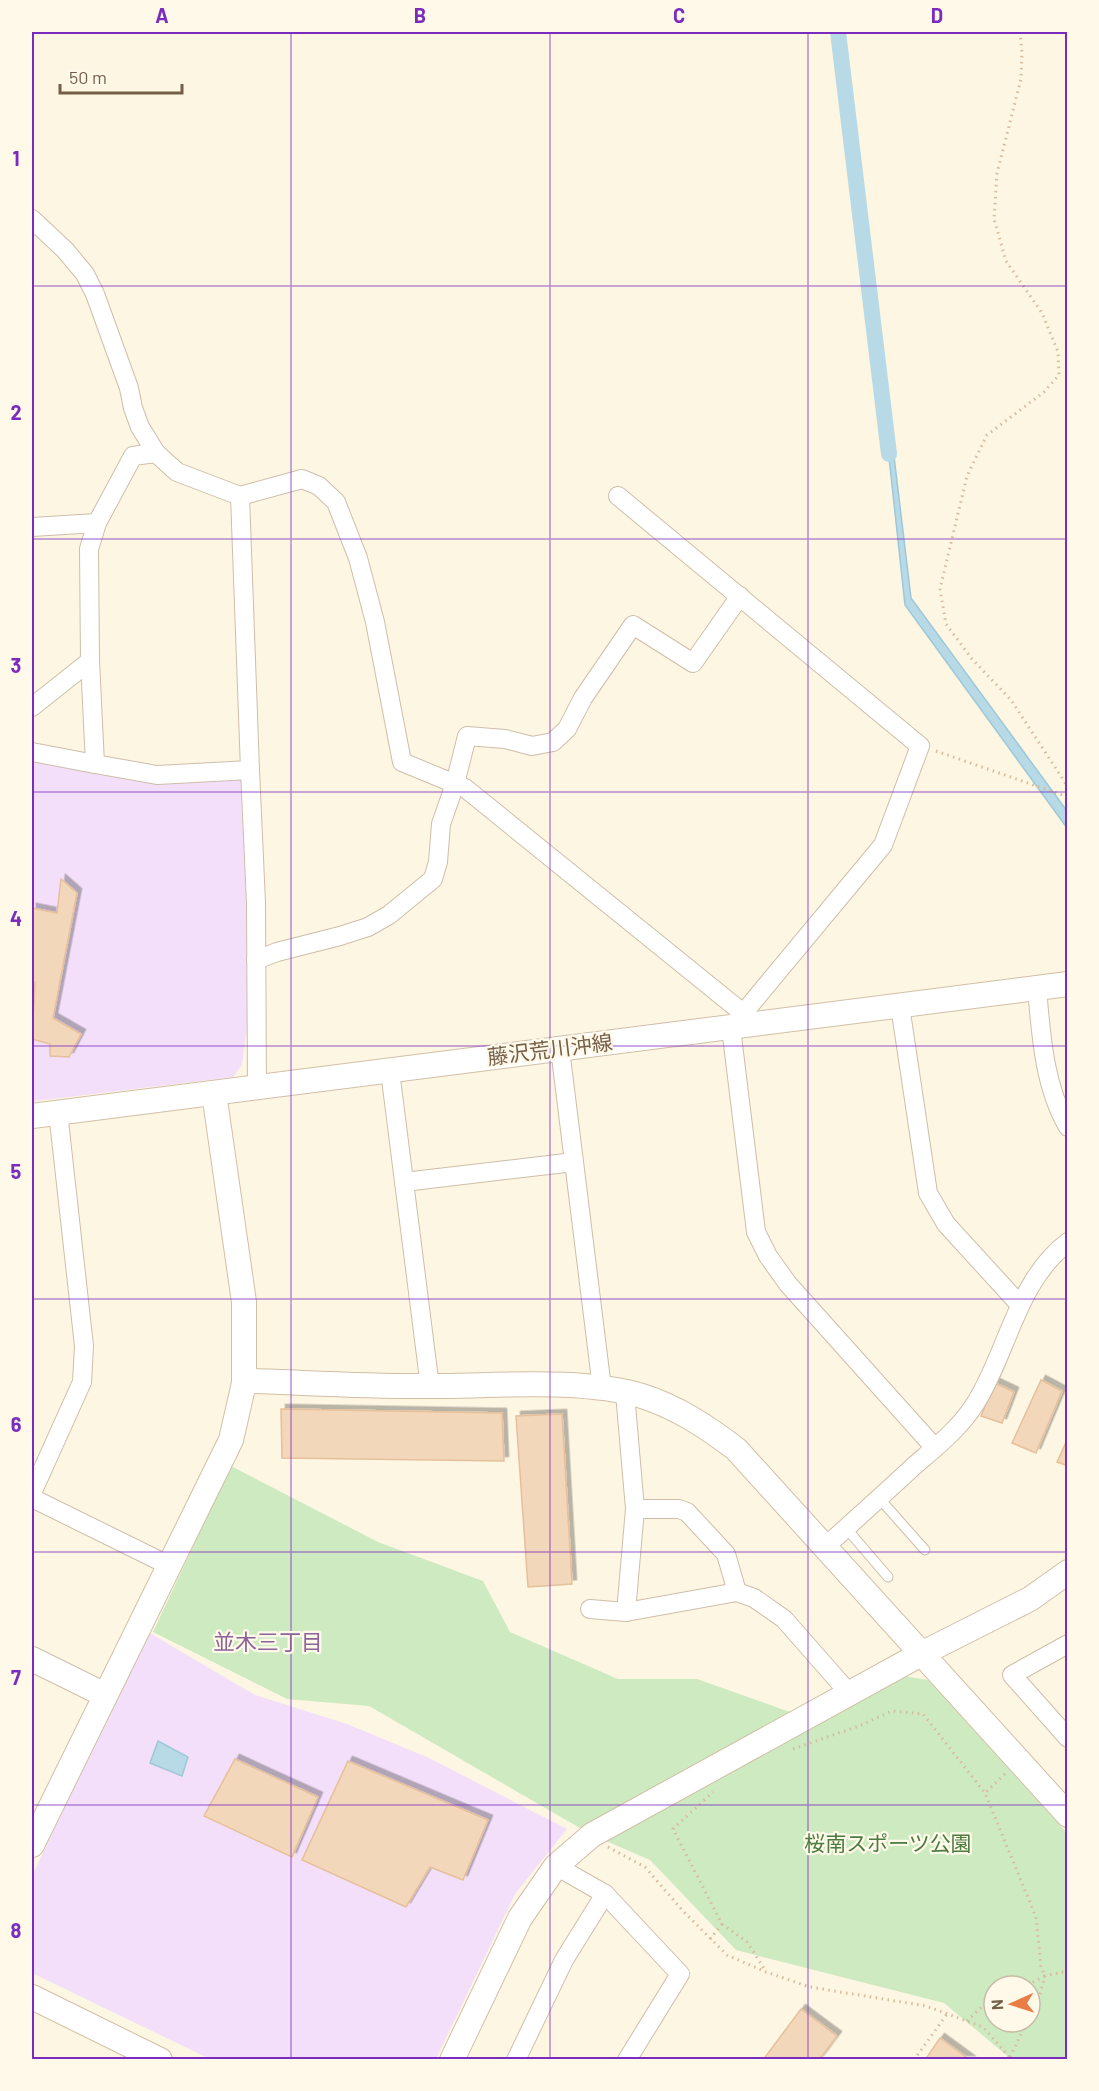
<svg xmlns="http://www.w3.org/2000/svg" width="1099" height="2091" viewBox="0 0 1099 2091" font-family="Barlow,'Noto Sans JP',sans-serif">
  <defs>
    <filter id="shadow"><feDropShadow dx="4.5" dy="-4.5" stdDeviation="0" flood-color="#0004"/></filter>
  </defs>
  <rect width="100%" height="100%" fill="#fdf6e3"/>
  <g fill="#f3dff9">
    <polygon points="32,757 244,778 250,1005 242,1065 233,1077 35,1101 32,1100"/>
    <polygon points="148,1632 255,1695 347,1724 429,1758 567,1829 515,1894 436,2059 210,2059 32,1973 32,1876"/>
  </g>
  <path fill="#cdeac1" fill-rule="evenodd" d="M231,1466l147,76 105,39 27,51 108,47h79l121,43 80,-47 30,5 139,153v226h-56l-67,-56 -208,-53 -86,-90 -58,-25 -223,-129 -82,-7 -134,-67zM994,1986h36v36h-36z"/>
  <g fill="#b7dae6" stroke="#9dc8d8" stroke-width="1.5">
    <polygon points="843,32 911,598 1067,811 1067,828 905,605"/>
    <polygon points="158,1741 188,1757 182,1776 150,1763"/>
  </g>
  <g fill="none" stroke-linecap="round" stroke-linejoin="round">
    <polyline stroke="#b7dae6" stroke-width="16" points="838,32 889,454"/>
  </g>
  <g fill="#f3d7ba" stroke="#e6c09a" stroke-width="1.5" filter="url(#shadow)">
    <polygon points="61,879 77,893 53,1018 81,1034 69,1057 50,1056 50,1044 32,1039 35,982 32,981 32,908 57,913"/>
    <polygon points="1041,1380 1062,1391 1036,1453 1012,1443"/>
    <polygon points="995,1383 1014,1392 1002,1423 981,1416"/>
    <polygon points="281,1409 502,1413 504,1461 282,1458"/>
    <polygon points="562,1414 572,1584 528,1587 516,1416"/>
    <polygon points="1068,1438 1068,1466 1057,1462"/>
    <polygon points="235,1759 318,1797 292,1857 204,1816"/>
    <polygon points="348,1761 488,1820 463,1880 430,1867 406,1907 302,1860"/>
    <polygon points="801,2009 837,2036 819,2060 763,2060"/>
    <polygon points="940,2038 970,2060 925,2060"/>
  </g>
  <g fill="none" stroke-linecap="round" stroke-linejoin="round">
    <defs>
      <g id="lane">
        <polyline points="879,1498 925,1550"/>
        <polyline points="846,1528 888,1577"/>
      </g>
      <g id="street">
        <polyline points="32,219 65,250 85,274 95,294 129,388 133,408 140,427 156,453 177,472 240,496 302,479 319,486 336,502 358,558 375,622 402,762 465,788 743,1013"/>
        <polyline points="156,453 133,456 97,523 89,549 90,661 95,764 157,775 250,770 256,903 257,1088"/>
        <polyline points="240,496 250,770"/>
        <polyline points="618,496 920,746 883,845 731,1028 756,1232 768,1256 788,1284 935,1448"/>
        <polyline points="32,527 97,523"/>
        <polyline points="32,707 90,661"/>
        <polyline points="32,752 95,764"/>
        <polyline points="256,960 277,952 340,936 368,927 389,915 433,879 438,862 441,824 455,784 467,736 505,739 532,746 553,742 567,729 583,698 633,625 693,663 740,596"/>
        <path d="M1037,988c4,47 7,98 31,139"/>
        <polyline points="900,1006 928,1193 946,1224 1020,1305"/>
        <polyline points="560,1049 602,1388"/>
        <polyline points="390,1071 430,1387"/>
        <polyline points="404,1182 574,1162"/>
        <polyline points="625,1393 635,1509 626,1612"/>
        <polyline points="32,1493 82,1382 84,1346 58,1112"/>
        <polyline points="32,1498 168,1565"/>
        <polyline points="635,1509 679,1509 687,1512 726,1554 737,1592"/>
        <path d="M826,1546c29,-26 59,-53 88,-80 22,-19 46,-38 61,-62 33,-52 41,-122 93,-162"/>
        <polyline points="590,1609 626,1612 737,1592 754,1598 784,1619 849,1693"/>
        <polyline points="1068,1644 1012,1675 1068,1738"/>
        <polyline points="556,1866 605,1894 680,1974 627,2060"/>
        <polyline points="516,2060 564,1960 605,1894"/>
      </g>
      <g id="secondary">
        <polyline points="32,1116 1068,984"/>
        <path d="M244,1383l8,-2c60,2 121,6 182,5 63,0 147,-8 208,10 35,11 65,31 94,53l332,366"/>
        <polyline points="32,1659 105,1695"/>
        <polyline points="32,1845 231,1440 244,1383 244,1302 214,1093"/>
        <polyline points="32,1997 160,2060"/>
        <polyline points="452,2060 520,1918 556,1866 592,1835 921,1654 1030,1599 1068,1572"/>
      </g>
    </defs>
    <use href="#lane" stroke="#cebea9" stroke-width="11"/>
    <use href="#street" stroke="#cebea9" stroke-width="20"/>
    <use href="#secondary" stroke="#d1bfa6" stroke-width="26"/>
    <g stroke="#d7bb9d" stroke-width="3" stroke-dasharray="1.5 4.5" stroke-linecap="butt">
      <polyline points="1020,32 1022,53 1021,79 997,173 994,219 1006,261 1042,313 1058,352 1059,375 1044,392 987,435 967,476 940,589 946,624 972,659 1011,700 1068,787"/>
      <polyline points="936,751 1068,797"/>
      <polyline points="793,1749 859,1726 892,1711 923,1714 985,1793"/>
      <polyline points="1005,1774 985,1793 1036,1917 1041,1966 1045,1976 1025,1986"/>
      <polyline points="608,1847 645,1867 683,1911 727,1955 766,1972 810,1987 926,2006 983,2027 1012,2060"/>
      <polyline points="722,1924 747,1942 765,1970"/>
      <polyline points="710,1939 722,1924 673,1829 713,1792"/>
      <polyline points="1030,2016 1040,1994 1045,1976 1068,1971"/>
      <polyline points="967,2021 989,2000 994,1998"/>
      <polyline points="1010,2057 1027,2022"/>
      <polyline points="914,2060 947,2014"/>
    </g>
    <use href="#lane" stroke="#fff" stroke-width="9"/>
    <use href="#street" stroke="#fff" stroke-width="18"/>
    <use href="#secondary" stroke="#fff" stroke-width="24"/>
  </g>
  <path fill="none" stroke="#7b2cbf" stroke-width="1.5" stroke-opacity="0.55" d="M291,32v2028M550,32v2028M808,32v2028M32,286h1036M32,539h1036M32,792h1036M32,1046h1036M32,1299h1036M32,1552h1036M32,1805h1036"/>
  <g text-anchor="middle" stroke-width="4.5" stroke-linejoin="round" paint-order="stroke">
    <g font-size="21" fill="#755e48" stroke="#fff9e9">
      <text transform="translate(550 1050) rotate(-7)" y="7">藤沢荒川沖線</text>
    </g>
    <g font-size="21" fill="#4b7b40" stroke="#fff9e9">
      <text x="888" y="1851">桜南スポーツ公園</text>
    </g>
    <g font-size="22" fill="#8d6499" stroke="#fff9e9">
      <text x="268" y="1650">並木三丁目</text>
    </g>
  </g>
  <rect width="1099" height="2091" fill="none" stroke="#fff9e9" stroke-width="66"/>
  <g transform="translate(1012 2004) rotate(267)"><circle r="28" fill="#fff9e9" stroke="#c8bba9" stroke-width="1.5"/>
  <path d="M0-4.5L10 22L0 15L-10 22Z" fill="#e97d45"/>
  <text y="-9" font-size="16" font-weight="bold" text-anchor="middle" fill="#755e48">N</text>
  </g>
  <path d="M60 84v9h122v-9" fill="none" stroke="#755e48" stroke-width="3"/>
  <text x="69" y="84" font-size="18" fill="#755e48" stroke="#fff9e9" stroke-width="4.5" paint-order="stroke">50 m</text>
  <rect x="33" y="33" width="1033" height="2025" fill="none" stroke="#7b2cbf" stroke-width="2"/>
  <g font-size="20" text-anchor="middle" font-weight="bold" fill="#7b2cbf">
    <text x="162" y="23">A</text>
    <text x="420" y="23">B</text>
    <text x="679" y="23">C</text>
    <text x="937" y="23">D</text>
    <text x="16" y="166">1</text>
    <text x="16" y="420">2</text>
    <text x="16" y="673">3</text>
    <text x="16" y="926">4</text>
    <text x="16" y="1179">5</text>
    <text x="16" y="1432">6</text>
    <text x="16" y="1685">7</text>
    <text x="16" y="1938">8</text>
  </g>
</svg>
